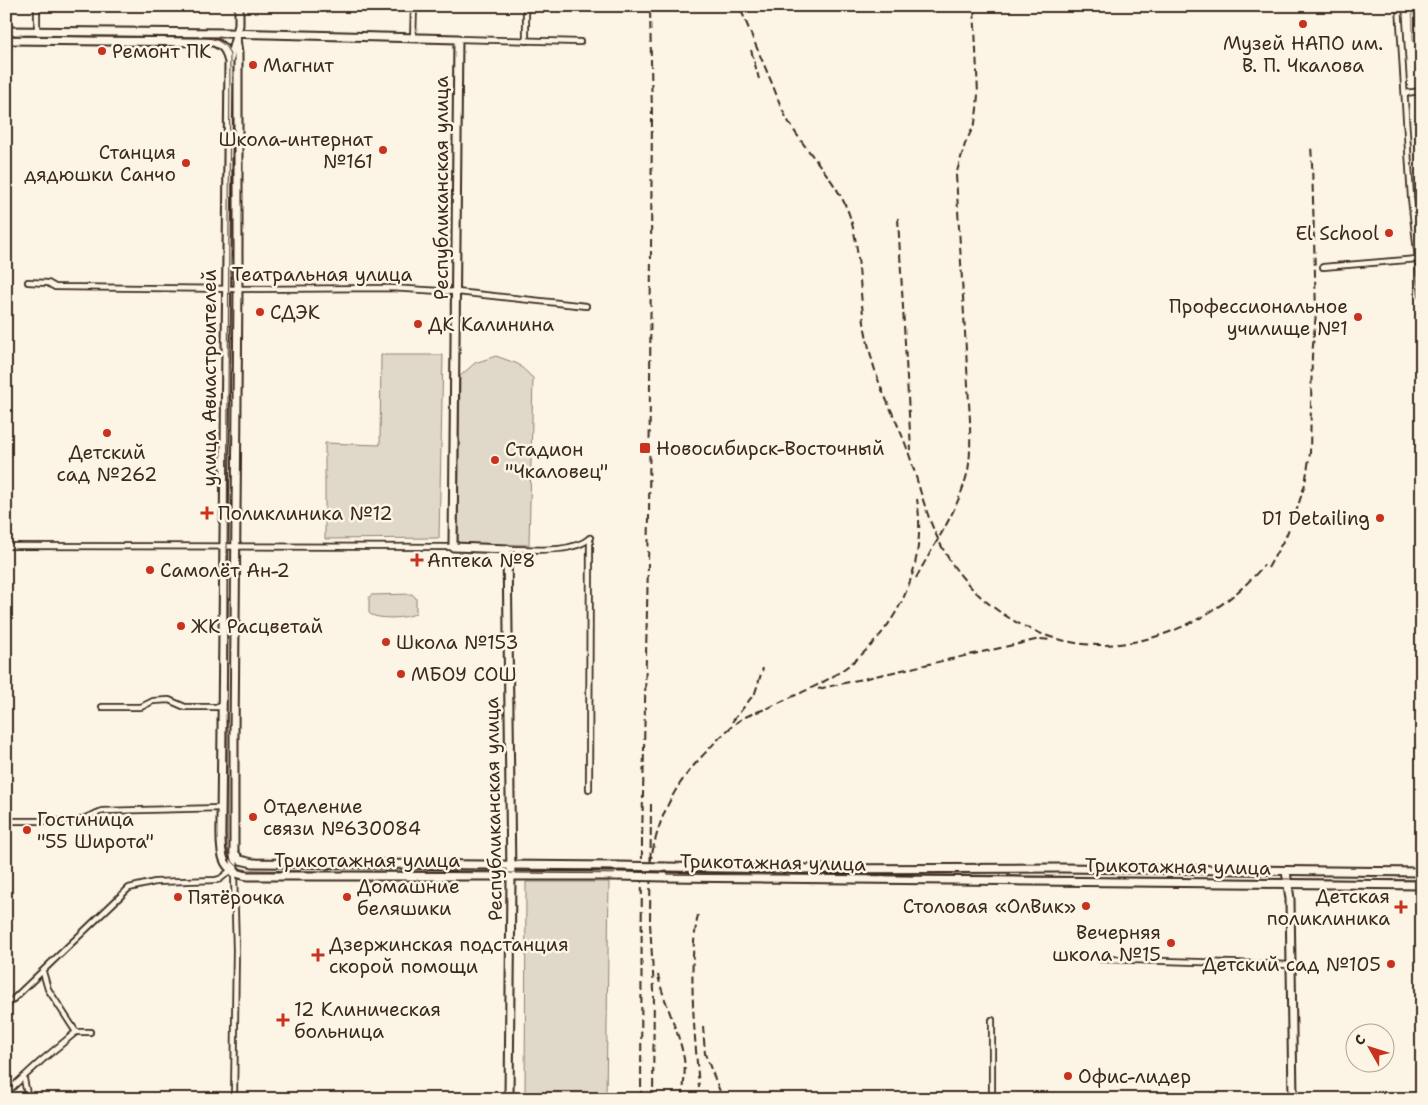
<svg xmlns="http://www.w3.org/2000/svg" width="1428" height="1105" viewBox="0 0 1428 1105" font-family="'Shantell Sans',sans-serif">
  <rect width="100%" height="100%" fill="#fcf5e5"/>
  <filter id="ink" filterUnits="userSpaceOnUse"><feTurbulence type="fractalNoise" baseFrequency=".02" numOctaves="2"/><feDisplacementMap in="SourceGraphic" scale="10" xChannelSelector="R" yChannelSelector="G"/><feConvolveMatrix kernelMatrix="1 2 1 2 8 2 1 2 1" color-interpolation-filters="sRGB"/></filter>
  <g filter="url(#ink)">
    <g fill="#e0d8c8" stroke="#8e8173">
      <polygon points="1412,6 1422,6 1422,41 1413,42"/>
      <polygon points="381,355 443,355 439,538 325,539 325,443 380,445"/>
      <polygon points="496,356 518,364 533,378 529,545 458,543 460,376 475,363"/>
      <path d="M412,594l4,4v15c-7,6 -41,7 -47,0v-15l2,-3z"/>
      <polygon points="526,882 609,882 606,1099 525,1099"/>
    </g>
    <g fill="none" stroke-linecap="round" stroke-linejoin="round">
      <defs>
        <g id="street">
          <polyline points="1399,6 1411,198 1422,295"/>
          <polyline points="37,31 37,6"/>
          <polyline points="413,39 414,6"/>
          <polyline points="458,39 580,42"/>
          <polyline points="526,41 526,6"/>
          <polyline points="1405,93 1422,91"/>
          <polyline points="1323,267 1418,259"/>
          <polyline points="28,282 48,283 55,287 238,289 390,288 457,292 586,306"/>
          <polyline points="6,546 453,547"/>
          <path d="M507,549c23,0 65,5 83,-11"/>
          <polyline points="102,707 141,707 153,701 169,700 185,707 223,707"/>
          <polyline points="589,789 590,538"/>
          <polyline points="6,821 78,821 102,811 222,808"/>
          <polyline points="1100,959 1292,965"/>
          <polyline points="43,972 48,989 76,1032"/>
          <polyline points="6,1006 129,888 155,882 216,880 220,879 231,870"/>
          <polyline points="992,1020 992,1099"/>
          <polyline points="76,1032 90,1032"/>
          <polyline points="24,1079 28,1099"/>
          <polyline points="6,1093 41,1061 76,1032"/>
          <polyline points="234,1099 236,950 234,873"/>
        </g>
        <g id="secondary">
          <path d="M239,6v19l-10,37 -8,760c0,24 -4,50 27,54h370"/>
          <polyline points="6,31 227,33 458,39 453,544 453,547 507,549 511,877 509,1099"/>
          <path d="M6,40l207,2c9,3 13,7 15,17"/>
          <polyline points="234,852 240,860 253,863 618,866"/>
          <polyline points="665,867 786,869 1061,868 1422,872"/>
          <polyline points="1286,871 1290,899 1293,1099"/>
          <polyline points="234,873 234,737 238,289 238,54 236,38"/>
          <polyline points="665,877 1422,885"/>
        </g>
      </defs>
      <use href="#street" stroke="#3b2a1e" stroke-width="8"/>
      <use href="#secondary" stroke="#3b2a1e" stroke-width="11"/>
      <use href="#street" stroke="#fcf5e5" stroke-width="4.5"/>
      <use href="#secondary" stroke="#fcf5e5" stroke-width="7"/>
      <path stroke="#3b2a1e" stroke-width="1" d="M6,36l201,2c11,1 19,6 23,17l-3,503v290c2,11 8,20 20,22l132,2 1043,8"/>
      <g stroke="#3b2a1e" stroke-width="2" stroke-dasharray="8 4" stroke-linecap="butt">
        <path d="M741,10c10,24 20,48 30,71 5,12 9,25 15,36 18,34 50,61 63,97 12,34 10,79 16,115 4,21 9,41 17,61 8,18 16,35 23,53 12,32 18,65 33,96 29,63 97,107 166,106 62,-2 121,-33 160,-80"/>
        <polyline points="751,50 759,79"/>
        <polyline points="898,218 911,450"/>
        <polyline points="1268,568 1286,536 1297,509 1305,484 1310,453 1312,356 1316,313 1312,162 1311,146"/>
        <path d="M916,578c19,-36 43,-68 52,-108 3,-16 2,-34 2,-50l-14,-245 9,-31 10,-21 2,-14 1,-15 -4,-88"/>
        <polyline points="818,689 1040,639 1050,640"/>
        <polyline points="732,722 755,693 763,668"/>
        <polyline points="651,804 650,923 654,990 653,1099"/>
        <path d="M650,864c9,-49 23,-78 57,-113 10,-11 21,-22 33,-31 8,-5 19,-9 28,-12 18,-9 37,-16 55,-26 67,-36 106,-107 94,-183"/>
        <path d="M698,915c-11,52 -3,120 1,173"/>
        <path d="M658,975c6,29 21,55 26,84 2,13 -1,27 -1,40"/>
        <polyline points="703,1026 705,1054 723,1099"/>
        <polyline points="641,1099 642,841 649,517 652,117 650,6"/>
      </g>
      <defs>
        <g id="secondary-bridge">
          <polyline points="618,866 665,867"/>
          <polyline points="618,876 665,877"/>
        </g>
      </defs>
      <use href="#secondary-bridge" stroke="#3b2a1e" stroke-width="11" stroke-linecap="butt"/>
      <use href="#secondary-bridge" stroke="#fcf5e5" stroke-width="7"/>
    </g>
  </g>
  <g fill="#c8321e" stroke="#fcf5e5" stroke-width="2">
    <circle cx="1303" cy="24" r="5"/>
    <circle cx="102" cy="51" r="5"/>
    <circle cx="253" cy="65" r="5"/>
    <circle cx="383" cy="150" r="5"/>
    <circle cx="186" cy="163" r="5"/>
    <circle cx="1389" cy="233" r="5"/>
    <circle cx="260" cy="312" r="5"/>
    <circle cx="1358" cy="317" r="5"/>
    <circle cx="418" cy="324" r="5"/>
    <circle cx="107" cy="433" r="5"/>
    <rect x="639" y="442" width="12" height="12" rx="2.5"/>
    <circle cx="495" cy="460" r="5"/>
    <path d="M204.5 505.5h5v5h5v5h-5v5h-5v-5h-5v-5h5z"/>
    <circle cx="1380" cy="518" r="5"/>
    <path d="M414.5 552.5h5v5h5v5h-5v5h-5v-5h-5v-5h5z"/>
    <circle cx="150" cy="570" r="5"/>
    <circle cx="181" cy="626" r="5"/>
    <circle cx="386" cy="642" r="5"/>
    <circle cx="401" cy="674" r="5"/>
    <circle cx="253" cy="817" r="5"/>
    <circle cx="27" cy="830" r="5"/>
    <circle cx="178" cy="897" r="5"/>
    <circle cx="347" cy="897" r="5"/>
    <circle cx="1086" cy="906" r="5"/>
    <path d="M1398.5 899.5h5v5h5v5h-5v5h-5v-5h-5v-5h5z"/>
    <circle cx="1171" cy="943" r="5"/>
    <path d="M315.5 947.5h5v5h5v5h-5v5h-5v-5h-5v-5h5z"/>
    <circle cx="1391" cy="964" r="5"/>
    <path d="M280.5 1012.5h5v5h5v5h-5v5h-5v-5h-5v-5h5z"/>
    <circle cx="1068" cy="1076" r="5"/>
  </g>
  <g text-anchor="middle" stroke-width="5" stroke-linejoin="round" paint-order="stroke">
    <g font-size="19" fill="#3b2a1e" stroke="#fcf5e5" text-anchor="start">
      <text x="1303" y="50" text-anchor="middle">Музей НАПО им.<tspan x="1303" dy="22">В. П. Чкалова</tspan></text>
      <text x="112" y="58">Ремонт ПК</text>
      <text x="263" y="72">Магнит</text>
      <text x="373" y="146" text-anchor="end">Школа-интернат<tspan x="373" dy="22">№161</tspan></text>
      <text x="176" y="159" text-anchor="end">Станция<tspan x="176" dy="22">дядюшки Санчо</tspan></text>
      <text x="1379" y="240" text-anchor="end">El School</text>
      <text x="1348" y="313" text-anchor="end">Профессиональное<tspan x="1348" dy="22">училище №1</tspan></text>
      <text x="270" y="319">СДЭК</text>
      <text x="428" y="331">ДК Калинина</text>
      <text x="656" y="455">Новосибирск-Восточный</text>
      <text x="505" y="456">Стадион<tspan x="505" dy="22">"Чкаловец"</tspan></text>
      <text x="107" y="459" text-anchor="middle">Детский<tspan x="107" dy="22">сад №262</tspan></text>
      <text x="218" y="520">Поликлиника №12</text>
      <text x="1370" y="525" text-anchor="end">D1 Detailing</text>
      <text x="427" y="567">Аптека №8</text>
      <text x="160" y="577">Самолёт Ан-2</text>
      <text x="191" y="633">ЖК Расцветай</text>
      <text x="396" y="649">Школа №153</text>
      <text x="411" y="681">МБОУ СОШ</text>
      <text x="263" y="813">Отделение<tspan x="263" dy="22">связи №630084</tspan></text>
      <text x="37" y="826">Гостиница<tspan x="37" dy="22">"55 Широта"</tspan></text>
      <text x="357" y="893">Домашние<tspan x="357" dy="22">беляшики</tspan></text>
      <text x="1390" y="903" text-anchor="end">Детская<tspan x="1390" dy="22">поликлиника</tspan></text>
      <text x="188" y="904">Пятёрочка</text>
      <text x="1076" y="913" text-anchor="end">Столовая «ОлВик»</text>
      <text x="1161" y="939" text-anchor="end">Вечерняя<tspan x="1161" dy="22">школа №15</tspan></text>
      <text x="329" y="951">Дзержинская подстанция<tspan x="329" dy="22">скорой помощи</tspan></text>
      <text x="1381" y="971" text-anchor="end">Детский сад №105</text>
      <text x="294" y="1016">12 Клиническая<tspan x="294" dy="22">больница</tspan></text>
      <text x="1078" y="1083">Офис-лидер</text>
    </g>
    <g font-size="19" fill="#3b2a1e" stroke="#fcf5e5">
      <text transform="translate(441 188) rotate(-90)" y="7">Республиканская улица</text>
      <text x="322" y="281">Театральная улица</text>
      <text transform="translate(209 378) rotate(-90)" y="7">улица Авиастроителей</text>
      <text transform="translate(493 809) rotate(-91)" y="7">Республиканская улица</text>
      <text x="367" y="867">Трикотажная улица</text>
      <text transform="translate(773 862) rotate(1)" y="7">Трикотажная улица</text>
      <text transform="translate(1178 866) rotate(1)" y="7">Трикотажная улица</text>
    </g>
  </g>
  <rect width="1428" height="1105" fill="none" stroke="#fcf5e5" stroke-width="25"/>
  <rect x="12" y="12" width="1403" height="1080" fill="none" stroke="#3b2a1e" stroke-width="2" filter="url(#ink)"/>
  <g transform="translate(1370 1048) rotate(309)"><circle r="24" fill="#fcf5e5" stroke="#afa495"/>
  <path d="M0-4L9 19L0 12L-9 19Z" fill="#c8321e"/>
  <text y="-8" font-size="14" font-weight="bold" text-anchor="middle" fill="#3b2a1e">С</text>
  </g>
</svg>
